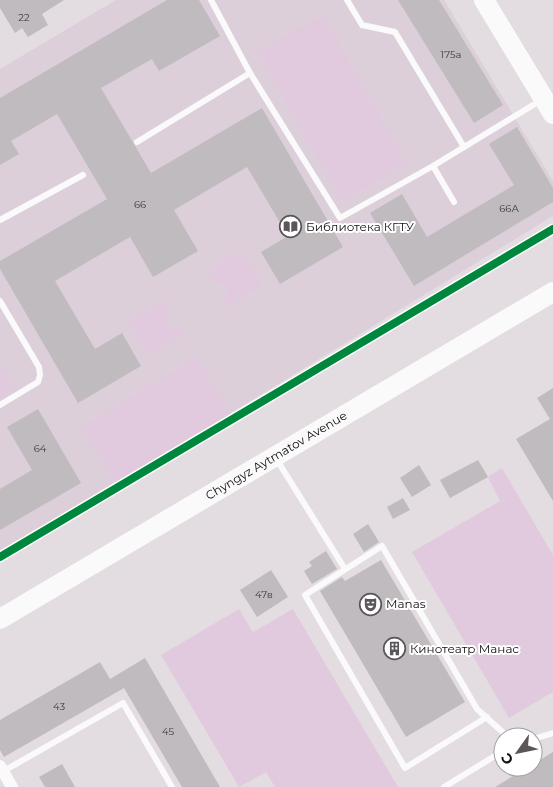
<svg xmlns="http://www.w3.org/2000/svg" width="553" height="787" viewBox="0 0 553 787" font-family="Montserrat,sans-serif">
  <rect width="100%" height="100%" fill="#e3dde2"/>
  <polygon fill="#dccfda" points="116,0 444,0 553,181 553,216 0,554 0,69"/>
  <g fill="#e2cade">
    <polygon points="323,15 407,164 341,201 257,51"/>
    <path d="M242,250l21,35 -37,22 -3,-5c6,-6 6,-13 -1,-19h-10l-4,-4 4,-3 -2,-7z"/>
    <path d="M164,300l6,9c-5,7 -4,14 3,19h8l4,6 -37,21 -20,-34z"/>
    <polygon points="197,357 232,416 116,485 81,427"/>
    <polygon points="0,362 15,389 0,398"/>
    <polygon points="502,468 553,555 553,692 509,718 412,552 500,501 488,477"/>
    <polygon points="239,609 253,632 293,609 398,787 275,787 266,772 239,787 161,655"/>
  </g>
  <g fill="#c0bbbf">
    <polygon points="0,0 64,0 42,14 48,25 28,37 22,28 15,33 0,8"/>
    <polygon points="167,0 199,0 220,36 159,71 152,59 101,88 151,173 262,108 343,247 280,284 261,252 288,236 247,167 174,210 198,251 153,277 130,237 55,281 95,349 122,333 141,366 78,403 0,269 0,261 107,199 57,114 11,141 19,154 0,165 0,98"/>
    <polygon points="398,0 439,0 503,105 474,123"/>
    <polygon points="517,127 553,188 553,202 414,286 370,213 402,194 427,237 514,185 489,144"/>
    <polygon points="553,388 553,501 516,439 550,419 537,398"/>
    <polygon points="38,409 81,483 0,530 0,489 32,470 7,427"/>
    <polygon points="478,460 488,477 450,498 440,480"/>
    <polygon points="419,465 431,485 412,497 400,478"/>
    <polygon points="403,498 410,510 393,519 387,507"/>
    <polygon points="368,524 379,542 364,552 353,534"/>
    <polygon points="326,551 337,569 312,584 304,571 312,566 309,562"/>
    <polygon points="381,560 465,702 406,737 320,591 342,577 345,581"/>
    <polygon points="271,570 288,597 257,617 240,590"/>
    <polygon points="145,658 220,787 182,787 124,688 4,757 0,750 0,720 100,662 110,679"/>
    <polygon points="553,752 553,787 495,787 528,767 533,767 533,764"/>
    <polygon points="62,764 75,787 45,787 39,777"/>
  </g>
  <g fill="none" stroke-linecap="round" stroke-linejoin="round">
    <g stroke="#fbfafb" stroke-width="6">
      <polyline points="211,0 250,73"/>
      <polyline points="347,0 362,25 395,32 464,147"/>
      <polyline points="137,142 250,73 340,218 433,166"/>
      <polyline points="454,202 433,166 543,99"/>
      <polyline points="0,220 83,175"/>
      <polyline points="0,301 39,367 40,375 38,382 0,405"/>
      <polyline points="277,460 345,569"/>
      <polyline points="487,717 405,768 305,595 382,546 477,709 508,737"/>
      <polyline points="533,739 553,733"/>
      <polyline points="2,772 123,703 172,787"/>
      <polyline points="444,787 503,751"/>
    </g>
    <polyline stroke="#fbfafb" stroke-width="12" points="0,766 12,787"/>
    <g stroke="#fbfafb" stroke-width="20">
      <polyline points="484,0 553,114"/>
      <path id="s1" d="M0,619l553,-327"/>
    </g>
    <defs>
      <polyline id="cycleway" points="0,557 553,229"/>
    </defs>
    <use href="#cycleway" stroke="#fff" stroke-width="11"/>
    <use href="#cycleway" stroke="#00873e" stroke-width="8"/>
  </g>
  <defs>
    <symbol id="library-ring" viewBox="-11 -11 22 22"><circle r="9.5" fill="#fff" stroke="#5b565a" stroke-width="1.5"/><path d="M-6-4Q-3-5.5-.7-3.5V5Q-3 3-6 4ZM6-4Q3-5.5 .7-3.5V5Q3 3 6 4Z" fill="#5b565a"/></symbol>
    <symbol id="theatre-ring" viewBox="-11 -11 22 22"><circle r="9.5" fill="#fff" stroke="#5b565a" stroke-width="1.5"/><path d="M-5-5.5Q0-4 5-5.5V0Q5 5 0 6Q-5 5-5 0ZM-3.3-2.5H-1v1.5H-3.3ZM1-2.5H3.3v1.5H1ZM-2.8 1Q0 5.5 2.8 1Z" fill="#5b565a"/></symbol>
    <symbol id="building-ring" viewBox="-11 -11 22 22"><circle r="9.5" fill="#fff" stroke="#5b565a" stroke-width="1.5"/><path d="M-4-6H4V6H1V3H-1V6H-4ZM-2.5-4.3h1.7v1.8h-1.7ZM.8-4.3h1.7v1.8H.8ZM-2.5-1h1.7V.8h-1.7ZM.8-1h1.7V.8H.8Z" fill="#5b565a"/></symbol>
  </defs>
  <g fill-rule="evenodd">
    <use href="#library-ring" x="278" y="214" width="25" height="25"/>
    <use href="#theatre-ring" x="358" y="592" width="25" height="25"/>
    <use href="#building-ring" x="382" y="636" width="25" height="25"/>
  </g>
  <g text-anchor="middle" stroke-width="4" stroke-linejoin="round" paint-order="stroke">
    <g font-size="10" fill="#3e393c">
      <text x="24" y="21">22</text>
      <text x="451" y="58">175а</text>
      <text x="140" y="208">66</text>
      <text x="509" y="212">66А</text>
      <text x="40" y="452">64</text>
      <text x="264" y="598">47в</text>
      <text x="59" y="710">43</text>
      <text x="168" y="735">45</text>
    </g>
    <g font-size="12" fill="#120e11" stroke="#fff" text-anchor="start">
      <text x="306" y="231">Библиотека КГТУ</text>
      <text x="386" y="608">Manas</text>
      <text x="410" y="653">Кинотеатр Манас</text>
    </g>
    <g font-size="12" fill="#120e11" stroke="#fff">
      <text dy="4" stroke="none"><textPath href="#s1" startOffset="321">Chyngyz Aytmatov Avenue</textPath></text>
    </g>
  </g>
  <g transform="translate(518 752) rotate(237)"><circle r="24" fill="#ffffff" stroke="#a09fa0"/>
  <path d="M0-4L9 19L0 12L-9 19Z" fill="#5b565a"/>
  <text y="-8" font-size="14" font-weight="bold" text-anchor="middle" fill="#120e11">С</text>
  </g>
</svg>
